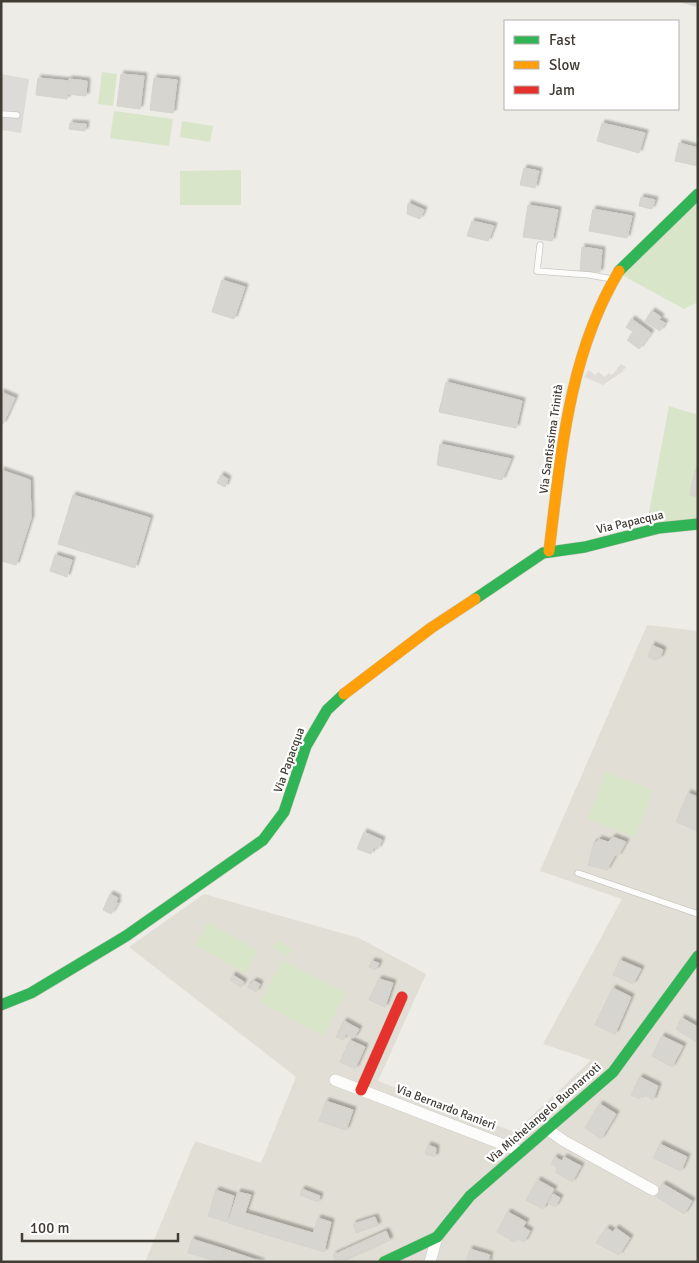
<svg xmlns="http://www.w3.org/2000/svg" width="699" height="1263" viewBox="0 0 699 1263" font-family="Signika,sans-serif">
  <defs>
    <filter id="shadow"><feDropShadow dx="3" dy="-3" stdDeviation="1" flood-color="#0004"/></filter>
  </defs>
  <rect width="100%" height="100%" fill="#edece7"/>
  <polygon fill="#e1ded5" points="647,625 698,631 698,1262 145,1262 195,1141 261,1163 296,1077 129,947 204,894 359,938 426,974 378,1081 515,1132 591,1060 543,1044 622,899 540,871"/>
  <polygon fill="#e0ddd8" points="621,364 626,367 622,372 603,385 584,377 589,370 595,375 598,372 605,377 608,373 612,375"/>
  <g fill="#d9e5c9">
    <polygon points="102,72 117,74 113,106 98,104"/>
    <polygon points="114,111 173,119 169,146 110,138"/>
    <polygon points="182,121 213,126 210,142 180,137"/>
    <polygon points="241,170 241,205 180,205 180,171"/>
    <polygon points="698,202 698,302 684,309 622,275"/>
    <polygon points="669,406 698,415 698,519 646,528"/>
    <polygon points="605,772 654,790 635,837 588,819"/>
    <polygon points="208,922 258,951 245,973 195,945"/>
    <polygon points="277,940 292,949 288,957 272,947"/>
    <polygon points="282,960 346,993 323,1036 260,1002"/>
  </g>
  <polygon fill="#dcdbd7" points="1,74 29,79 21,133 1,130"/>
  <g fill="#d6d5d0" stroke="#d5d3cd" filter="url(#shadow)">
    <polygon points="698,1 696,6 681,2 681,1"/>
    <polygon points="121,74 144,76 140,109 117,106"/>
    <polygon points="38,78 69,81 67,99 36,95"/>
    <polygon points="154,78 177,80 173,113 150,110"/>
    <polygon points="69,79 87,81 86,96 68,94"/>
    <polygon points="70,123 86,124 85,131 69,129"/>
    <polygon points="602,123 645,133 639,153 597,141"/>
    <polygon points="679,143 698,148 698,166 675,161"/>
    <polygon points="524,168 539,171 535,188 520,185"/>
    <polygon points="641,197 655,200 652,209 639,206"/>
    <polygon points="408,203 424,210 420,219 407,214"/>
    <polygon points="528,205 558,210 552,241 523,237"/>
    <polygon points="593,209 632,216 627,238 589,231"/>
    <polygon points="472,221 494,226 488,241 467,236"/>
    <polygon points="582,247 602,250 600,272 580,272"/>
    <polygon points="222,280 245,287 234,319 212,312"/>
    <polygon points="652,311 661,317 659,320 665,323 660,331 645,321"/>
    <polygon points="632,319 651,333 639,349 627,340 634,332 626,327"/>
    <polygon points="446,382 522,401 516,428 439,412"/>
    <polygon points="1,392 15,398 3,424 1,423"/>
    <polygon points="440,444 511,459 502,480 437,465"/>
    <polygon points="1,470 30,480 31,518 16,565 1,561"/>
    <polygon points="695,470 698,471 698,497 690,495"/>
    <polygon points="221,475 228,479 225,487 217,483"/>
    <polygon points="73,495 150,518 135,568 58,544"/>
    <polygon points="55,555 72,560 67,577 50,571"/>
    <polygon points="652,645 663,650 660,658 655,660 648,657"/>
    <polygon points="688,793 698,797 698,831 676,822"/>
    <polygon points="364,832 382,840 378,849 374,847 371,854 357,849"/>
    <polygon points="613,837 626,842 618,856 615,855 607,870 588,865 594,842 596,843 599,839 608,842"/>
    <polygon points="110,894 118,898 116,902 118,903 111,914 103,910"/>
    <polygon points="620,960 641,969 633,984 613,975"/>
    <polygon points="372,961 379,963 376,970 369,967"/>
    <polygon points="233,975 244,982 241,987 230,980"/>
    <polygon points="379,979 393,983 385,1007 369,1000"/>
    <polygon points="254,981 260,984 256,992 247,987"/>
    <polygon points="613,988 631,997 615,1034 595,1025"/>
    <polygon points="682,1018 698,1027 698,1043 676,1029"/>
    <polygon points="344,1021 359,1029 354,1038 346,1034 343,1040 336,1037"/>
    <polygon points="662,1036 683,1046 672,1067 652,1056"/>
    <polygon points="350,1040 365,1047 355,1069 340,1062"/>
    <polygon points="640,1077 658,1086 653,1100 645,1095 644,1097 640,1095 639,1099 631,1095"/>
    <polygon points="326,1101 353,1110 346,1130 319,1121"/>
    <polygon points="600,1104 616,1114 601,1139 585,1128"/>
    <polygon points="660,1144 687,1157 681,1171 653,1158"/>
    <polygon points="428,1145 436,1148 435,1157 425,1154"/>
    <polygon points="555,1157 562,1161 564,1157 581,1166 572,1182 555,1172 558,1168 551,1164"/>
    <polygon points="538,1180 554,1189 543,1209 526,1200"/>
    <polygon points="663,1184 692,1201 684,1214 655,1196"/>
    <polygon points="302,1189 320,1196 318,1202 300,1195"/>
    <polygon points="216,1190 234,1196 227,1222 208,1216"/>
    <polygon points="238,1192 251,1195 245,1213 313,1233 318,1218 331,1222 324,1252 228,1223"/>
    <polygon points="553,1194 560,1198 555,1207 548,1203"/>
    <polygon points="508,1212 526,1222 523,1227 530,1231 524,1242 517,1238 514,1242 497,1232"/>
    <polygon points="375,1217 378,1225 356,1233 353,1224"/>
    <polygon points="607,1228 613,1232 616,1228 630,1238 619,1255 596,1243"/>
    <polygon points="386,1231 390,1240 342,1262 336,1262 333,1255"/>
    <polygon points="192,1239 224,1249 220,1262 188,1253"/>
    <polygon points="224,1249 262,1262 220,1262"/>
    <polygon points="470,1249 490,1255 488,1261 490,1262 466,1262"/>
  </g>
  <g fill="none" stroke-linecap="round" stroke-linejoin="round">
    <defs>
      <g id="lane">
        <polyline points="1,114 17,115"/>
        <polyline points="540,245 537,271 590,275 612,279"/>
        <polyline points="578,873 698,914"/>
      </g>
      <g id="street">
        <polyline points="335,1080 520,1151"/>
        <polyline points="547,1129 564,1141 653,1190"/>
        <polyline points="430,1262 437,1237"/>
      </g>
      <g id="fast">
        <polyline points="619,271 698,194"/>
        <polyline points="475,599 543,553 585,547 659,528 698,524"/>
        <polyline points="1,1005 31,993 126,936 263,840 284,812 306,746 327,710 344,694"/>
        <polyline points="384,1262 437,1237 470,1196 613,1072 698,956"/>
      </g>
      <g id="slow">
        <path d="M549,551c12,-95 19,-195 70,-280"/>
        <polyline points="344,694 431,628 475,599"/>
      </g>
      <polyline id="jam" points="361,1090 402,997"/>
    </defs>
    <use href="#lane" stroke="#c9c8c3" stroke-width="7"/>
    <use href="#street" stroke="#c9c8c3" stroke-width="12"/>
    <use href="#fast" stroke="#cbc9bf" stroke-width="12"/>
    <use href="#slow" stroke="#cbc9bf" stroke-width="12"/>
    <use href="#jam" stroke="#cbc9bf" stroke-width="12"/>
    <use href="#lane" stroke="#fcfcfb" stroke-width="5.5"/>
    <use href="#street" stroke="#fcfcfb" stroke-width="11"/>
    <use href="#fast" stroke="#30b455" stroke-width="11"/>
    <use href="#slow" stroke="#ff9f0a" stroke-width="11"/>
    <use href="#jam" stroke="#e5322d" stroke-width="11"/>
  </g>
  <g text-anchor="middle" stroke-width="4.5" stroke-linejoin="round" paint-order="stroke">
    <g font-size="12" fill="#413d35" stroke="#fff">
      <text transform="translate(551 439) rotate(-82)" y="4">Via Santissima Trinità</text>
      <text transform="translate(630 522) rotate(-13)" y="4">Via Papacqua</text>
      <text transform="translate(289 760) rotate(-70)" y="4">Via Papacqua</text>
      <text transform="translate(446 1107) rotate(21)" y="4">Via Bernardo Ranieri</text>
      <text transform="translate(544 1113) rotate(-41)" y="4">Via Michelangelo Buonarroti</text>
    </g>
  </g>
  <rect width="699" height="1263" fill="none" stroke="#413d35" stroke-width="5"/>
  <rect x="504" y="20" width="175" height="90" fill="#ffffff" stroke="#b3b1ae"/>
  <rect x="514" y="36" width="25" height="8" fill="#30b455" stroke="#b3b1ae"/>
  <text x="549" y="45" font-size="15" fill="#413d35">Fast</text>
  <rect x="514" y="61" width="25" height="8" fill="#ff9f0a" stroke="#b3b1ae"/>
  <text x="549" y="70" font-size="15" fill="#413d35">Slow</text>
  <rect x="514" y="86" width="25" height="8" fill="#e5322d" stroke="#b3b1ae"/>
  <text x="549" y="95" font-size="15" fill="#413d35">Jam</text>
  <path d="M22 1233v8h156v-8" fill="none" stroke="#413d35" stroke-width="2.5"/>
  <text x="30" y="1233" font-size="15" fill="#413d35" stroke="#ffffff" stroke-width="4" paint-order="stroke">100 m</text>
</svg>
